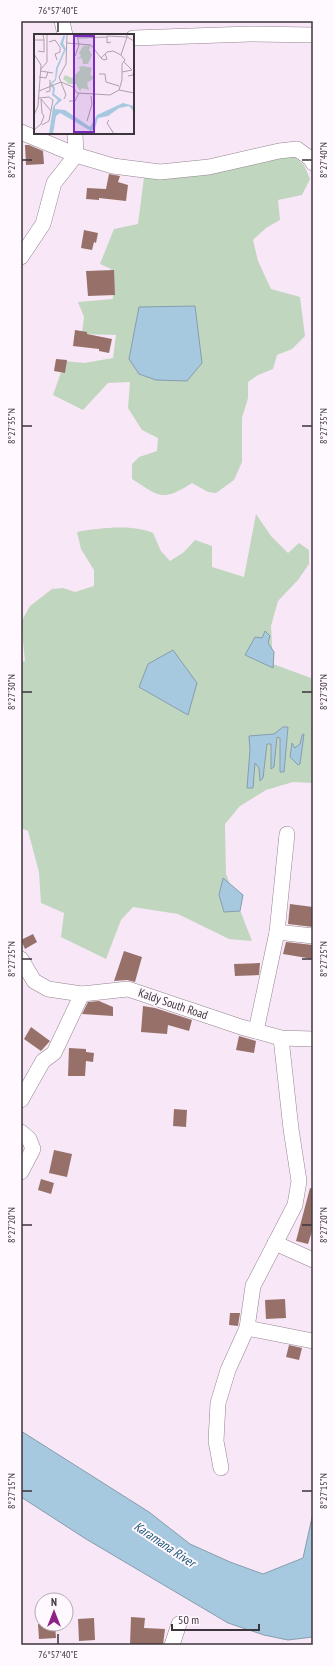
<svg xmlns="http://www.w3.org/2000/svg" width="334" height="1666" viewBox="0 0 334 1666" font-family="'PT Sans Narrow',sans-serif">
  <rect width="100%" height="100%" fill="#f8e7f6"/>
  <g fill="#c1d6bf">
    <path d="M292,155l12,10 6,14 -8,16 -24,5 2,20 -14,8 -13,12 5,21 13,28 29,8 5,39 -13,13 -15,6 -4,14 -15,6 -10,7v16l-6,20v44l-8,18 -18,13 -8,-1 -16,-9c-30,19 -32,14 -60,-4v-15l7,-7 18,-6 1,-13 -16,-8 -14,-22 2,-26 -22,1 -25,27 -30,-15 12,-34 19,2 29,-5 3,-23 -34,-1 2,-17 -6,-15 35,-3 -2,-30 -11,-5 14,-35 24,-5 6,-47z"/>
    <path d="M256,514l15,22 17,17 11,-10 10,7v14l-11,16 -20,21 -7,25 2,38 38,14 2,15v90l-20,-1 -27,8 -26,16 -15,18 1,50 26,67 -23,-2 -51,-25 -45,-7 -12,13 -15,39 -45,-22 3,-24 -23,-10 -2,-31 -11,-41 -7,-3v-166l4,-1 -4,-39 9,-16 22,-17 11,-1 12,4 19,-6v-16l-13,-21 -4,-17c22,-4 56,-8 76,1l8,18 9,10 14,-9 11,-12 17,6v21l32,10z"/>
  </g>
  <g fill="#a6c9e0" stroke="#869dae">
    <polygon points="195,306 202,363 187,381 156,380 139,374 129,359 139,307"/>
    <polygon points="265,631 270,636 268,643 274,652 273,668 245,655 255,637 262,638"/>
    <polygon points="173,650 197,683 188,715 139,687 148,664"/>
    <polygon points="283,727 288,727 284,772 280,772 280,738 277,737 274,767 271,769 271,744 267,744 263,778 260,781 259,768 255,763 253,788 247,788 250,750 249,736 274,734"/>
    <polygon points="304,734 300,764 298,765 290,757 292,743 295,748 300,744 302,735"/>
    <polygon points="223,878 243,895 240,911 224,912 219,895"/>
    <polygon points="21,1431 149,1512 190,1544 230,1562 263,1574 303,1558 313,1513 313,1637 288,1640 264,1635 228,1623 86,1539 21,1497"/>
  </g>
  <g fill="#977169">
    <polygon points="25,145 29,145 43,151 44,164 26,165"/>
    <polygon points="109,174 120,176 118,182 128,185 126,201 99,198 99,200 86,199 87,188 106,189"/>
    <polygon points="84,230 98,233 96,243 94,242 92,250 81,248"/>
    <polygon points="114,270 115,295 88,296 86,271"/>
    <polygon points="75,330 87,332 87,334 112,339 109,353 99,351 99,349 73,346"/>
    <polygon points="56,359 67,360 65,373 54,371"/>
    <polygon points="290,904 313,907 313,927 288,924"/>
    <polygon points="33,934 37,942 25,949 21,940"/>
    <polygon points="286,942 313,945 313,959 283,954"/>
    <polygon points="124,951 142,957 135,982 127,980 114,981"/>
    <polygon points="260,963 259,975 235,976 234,964"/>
    <polygon points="99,1001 113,1007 113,1016 82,1014 88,1002"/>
    <polygon points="143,1006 155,1008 192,1020 189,1031 168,1025 167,1034 141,1032"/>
    <polygon points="31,1027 50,1041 41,1051 24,1039"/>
    <polygon points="239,1036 256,1041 254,1053 236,1050"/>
    <polygon points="69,1048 86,1049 86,1052 94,1053 93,1062 86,1061 85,1076 68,1076"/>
    <polygon points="174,1109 187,1110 186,1127 173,1126"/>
    <polygon points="54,1150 72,1154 67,1177 49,1173"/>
    <polygon points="41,1179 54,1183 51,1194 38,1190"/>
    <polygon points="310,1188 313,1189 313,1228 308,1244 296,1241"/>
    <polygon points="285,1299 286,1318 266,1319 265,1300"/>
    <polygon points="230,1313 240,1313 238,1326 229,1325"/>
    <polygon points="289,1345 302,1348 299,1360 286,1357"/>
    <polygon points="131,1617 145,1618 144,1628 165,1629 163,1645 130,1645"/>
    <polygon points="94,1618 95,1640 79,1641 78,1619"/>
    <polygon points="38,1624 55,1624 56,1638 39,1639"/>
  </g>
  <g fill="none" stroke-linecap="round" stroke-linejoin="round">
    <defs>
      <g id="minor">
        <polyline points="62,21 65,35"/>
        <polyline points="133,38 250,34 313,35"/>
        <polyline points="21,132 76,155 113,166 160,172 209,167 279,151 297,149 311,159 313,163"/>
        <polyline points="21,257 43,224 54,183 76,155 75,133"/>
        <polyline points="277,932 313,936"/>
        <polyline points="21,959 34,981 48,989 82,994 128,989 241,1027 281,1038 313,1039"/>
        <polyline points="256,1031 277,932 287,834"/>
        <polyline points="21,1100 43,1061 54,1053 82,994"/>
        <polyline points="21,1132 29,1139 33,1149 21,1172"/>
        <polyline points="275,1243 313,1260"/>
        <polyline points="247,1328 313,1341"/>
        <polyline points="221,1468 216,1441 218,1403 228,1370 247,1328 253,1286 295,1205 299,1181 291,1129 281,1038"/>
        <polyline points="172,1645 179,1624"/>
      </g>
    </defs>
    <use href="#minor" stroke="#938491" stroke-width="16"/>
    <use href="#minor" stroke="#fff" stroke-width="15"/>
  </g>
  <path fill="none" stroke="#3c353b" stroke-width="1.5" d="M58,22v10M22,160h10M302,160h10M22,426h10M302,426h10M22,692h10M302,692h10M22,959h10M302,959h10M22,1225h10M302,1225h10M22,1491h10M302,1491h10M58,1634v10"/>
  <g text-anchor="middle" stroke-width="4" stroke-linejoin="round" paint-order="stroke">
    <g font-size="12" fill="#3c353b" stroke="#fff8fe">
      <text transform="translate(173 1004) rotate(19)" y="4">Kaldy South Road</text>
    </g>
    <g font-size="13" font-style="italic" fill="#1d5778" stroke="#fff8fe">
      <text transform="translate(165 1544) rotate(34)" y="5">Karamana River</text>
    </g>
  </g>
  <g transform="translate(34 34)">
    <rect width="100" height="100" fill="#f8e7f6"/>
    <path d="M57,11l-2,5 3,5 -4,9h-5l-1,-6 -5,1 4,-3 -2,-3 4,-7zM49,32l9,2 -2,6 4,4 -7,5 2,7 -7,-2 -2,3 -4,-7h-7l-6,-5 2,-4 7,3 8,-8 -1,-3z" fill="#c1d6bf"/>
    <path d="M30,0l1,3 -2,6 3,6 -8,19 -2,12 -4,4 3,4 -1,6 8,6 -7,6v3l10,1 25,17 7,-12 26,-12 11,3v6l-5,-6 -10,2 -11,8 -10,2 -3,10 -4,3 -31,-18 -4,3 -3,18h-4l4,-27 5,-7 -6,-5 1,-6 -3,-5 5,-5 1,-11 8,-18 -4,-6z" fill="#a6c9e0"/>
    <path fill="none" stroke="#ada0ab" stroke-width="1" d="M44,4l29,-1M0,6h10l-1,-6M15,8l6,-2 5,7v5l-5,2 2,6M77,8l-4,1v-7l20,1v-3M33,9l24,2 10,13 6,-6 6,-1 8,4M4,17l6,1v-12M0,20l7,11 -3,41 -4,9M41,22l4,-11 -2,-10M67,24l3,2 3,-1 -2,-5M7,35l6,-7v-28M7,37l12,2M88,38l10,-2 -8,-8M65,40h6l1,8 13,4M94,42l5,-1 1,-7M5,43l7,1 2,-6M85,56l15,3M5,57l22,-9 12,5 4,6 33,2 9,-5 3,-10v-16l3,-4 -4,-5 6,-18 7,4M12,58l4,-1v-11M5,64l10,-1 4,3 -4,21 -7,4M7,65l10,12M30,65l2,-4 -7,-18 7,-13 1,-30M35,67h6l4,-8M75,86l-2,3 7,11M53,87l5,-17 -1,-8M0,96l7,-6 3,-8 -2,-3 -1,-14"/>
    <path fill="#7b2cbf" fill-opacity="0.15" stroke="#7b2cbf" stroke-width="2" d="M40,2h20v96h-20z"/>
    <rect width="100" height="100" fill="none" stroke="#3c353b" stroke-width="2"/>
  </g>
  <rect width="334" height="1666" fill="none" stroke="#fff8fe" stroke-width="44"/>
  <g transform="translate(54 1612)"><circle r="19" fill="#fff8fe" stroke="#b1aab0"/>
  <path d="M0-3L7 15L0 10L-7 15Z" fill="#8d2185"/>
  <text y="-6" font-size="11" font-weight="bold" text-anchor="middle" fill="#3c353b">N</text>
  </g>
  <path d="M172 1624v6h87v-6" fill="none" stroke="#3c353b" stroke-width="2"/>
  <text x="178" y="1624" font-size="12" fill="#3c353b" stroke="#fff8fe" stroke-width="3" paint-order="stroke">50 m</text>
  <rect x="22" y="22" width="290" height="1622" fill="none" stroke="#3c353b" stroke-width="1.5"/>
  <g font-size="10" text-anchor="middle" fill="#3c353b">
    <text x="58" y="14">76°57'40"E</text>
    <text transform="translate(11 160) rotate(-90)" y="4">8°27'40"N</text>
    <text transform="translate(323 160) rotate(-90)" y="4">8°27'40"N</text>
    <text transform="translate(11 426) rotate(-90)" y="4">8°27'35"N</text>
    <text transform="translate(323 426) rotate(-90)" y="4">8°27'35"N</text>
    <text transform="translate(11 692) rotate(-90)" y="4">8°27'30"N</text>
    <text transform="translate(323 692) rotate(-90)" y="4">8°27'30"N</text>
    <text transform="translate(11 959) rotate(-90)" y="4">8°27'25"N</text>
    <text transform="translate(323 959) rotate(-90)" y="4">8°27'25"N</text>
    <text transform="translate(11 1225) rotate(-90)" y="4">8°27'20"N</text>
    <text transform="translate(323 1225) rotate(-90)" y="4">8°27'20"N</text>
    <text transform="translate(11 1491) rotate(-90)" y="4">8°27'15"N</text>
    <text transform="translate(323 1491) rotate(-90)" y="4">8°27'15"N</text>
    <text x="58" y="1658">76°57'40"E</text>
  </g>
</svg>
